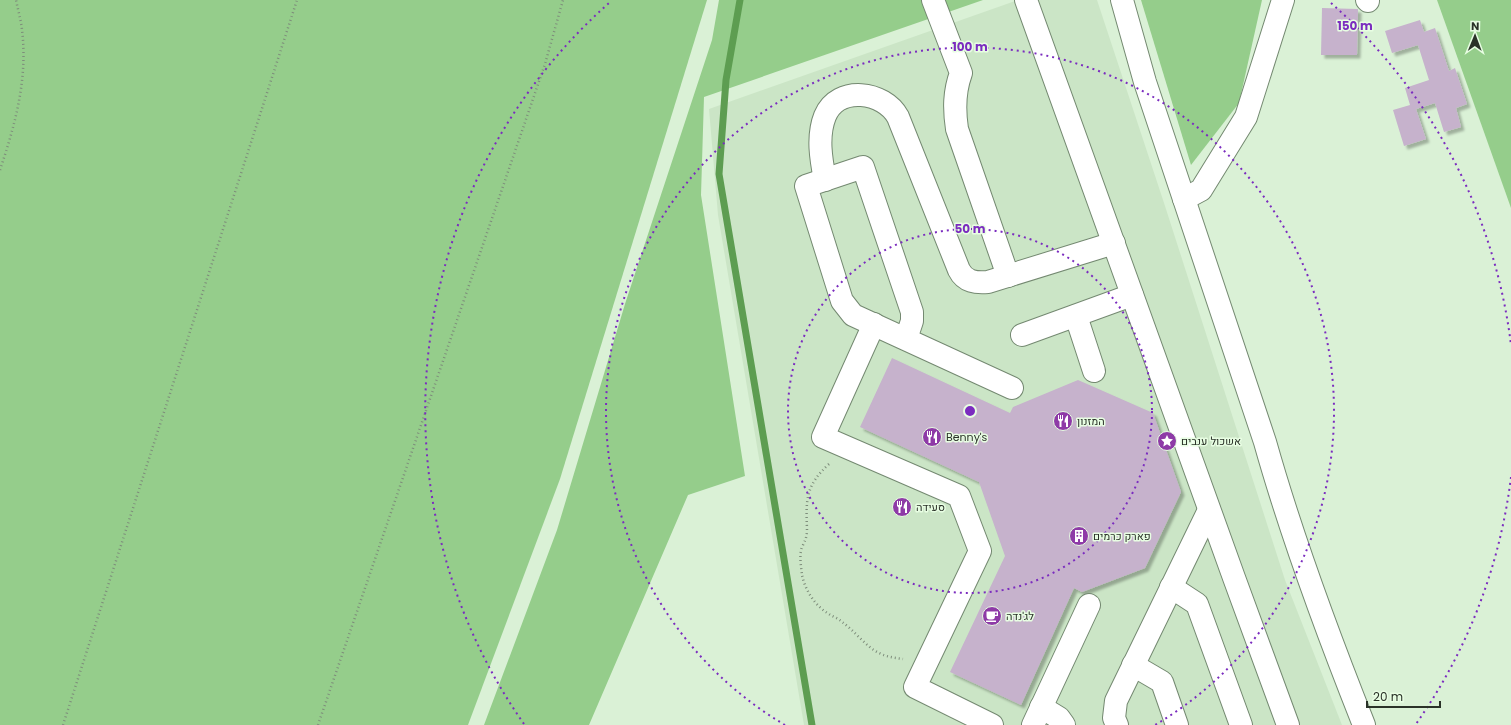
<svg xmlns="http://www.w3.org/2000/svg" width="1511" height="725" viewBox="0 0 1511 725" font-family="Poppins,Heebo,sans-serif">
  <defs>
    <filter id="shadow"><feDropShadow dx="3.5" dy="3.5" stdDeviation="1" flood-color="#0004"/></filter>
  </defs>
  <rect width="100%" height="100%" fill="#daf1d6"/>
  <polygon fill="#cbe5c6" points="1018,0 1097,0 1165,206 1285,580 1342,725 804,725 718,215 709,109"/>
  <g fill="#95cd8b">
    <polygon points="0,0 707,0 560,479 468,725 0,725"/>
    <polygon points="719,0 983,0 704,97 701,195 745,476 688,495 589,725 484,725 557,530 625,304 712,40"/>
    <polygon points="1141,0 1262,0 1239,103 1191,165"/>
    <polygon points="1437,0 1511,0 1511,208"/>
  </g>
  <g fill="none" stroke-linecap="round" stroke-linejoin="round">
    <polyline stroke="#5d9d51" stroke-width="7" points="740,0 726,80 719,174 812,725"/>
  </g>
  <g fill="#c6b2cc" filter="url(#shadow)">
    <polygon points="1322,8 1358,9 1357,55 1321,55"/>
    <polygon points="1420,20 1424,32 1435,28 1449,71 1455,68 1467,104 1456,108 1461,127 1444,132 1435,103 1416,109 1426,139 1404,146 1393,110 1410,105 1405,88 1429,80 1418,45 1392,53 1385,31"/>
    <polygon points="892,358 1010,413 1013,407 1078,380 1153,413 1181,492 1145,568 1082,592 1074,588 1021,705 950,672 1005,556 979,482 860,427"/>
  </g>
  <g fill="none" stroke-linecap="round" stroke-linejoin="round">
    <defs>
      <g id="minor">
        <path d="M933,0l28,73c-7,19 -7,36 -4,56l51,147"/>
        <path d="M1026,0c87,242 173,484 262,725"/>
        <polyline points="1367,0 1368,1"/>
        <path d="M825,180c-4,-21 -8,-44 0,-64 13,-31 59,-25 73,1l61,153c6,12 17,13 29,12l126,-39"/>
        <polyline points="1184,199 1201,190 1246,117 1283,0"/>
        <polyline points="1076,316 1094,371"/>
        <polyline points="874,324 823,437 959,496 980,551 915,687 992,725"/>
        <polyline points="1022,335 1132,295"/>
        <polyline points="906,339 912,321 912,312 863,167 806,186 842,301 853,315 1012,388"/>
        <polyline points="1171,587 1197,604 1241,725"/>
        <polyline points="1133,665 1162,682 1177,725"/>
        <polyline points="1041,707 1059,718 1064,725"/>
        <polyline points="1033,725 1089,605"/>
        <polyline points="1117,725 1114,718 1116,701 1209,510"/>
      </g>
      <path id="major" d="M1122,0l23,82 120,360c27,96 62,190 99,283"/>
    </defs>
    <use href="#minor" stroke="#748971" stroke-width="24"/>
    <use href="#major" stroke="#748971" stroke-width="24"/>
    <g stroke="#7e8d7b" stroke-width="2.5" stroke-dasharray="1 3" stroke-linecap="butt">
      <path d="M0,170c15,-45 28,-91 22,-140 -1,-10 -4,-20 -6,-30"/>
      <path d="M829,464c-24,22 -23,36 -22,66 0,7 -2,11 -5,17 -3,8 -1,19 0,28 3,15 13,31 27,39 4,3 9,4 13,8 12,8 24,25 37,31 8,4 16,5 24,6"/>
      <polyline points="63,725 297,0"/>
      <polyline points="318,725 545,64 563,0"/>
    </g>
    <use href="#minor" stroke="#fff" stroke-width="22"/>
    <use href="#major" stroke="#fff" stroke-width="22"/>
  </g>
  <g fill="none" stroke="#7b2cbf" stroke-width="2" stroke-dasharray="2 4">
    <circle cx="970" cy="411" r="182"/>
    <path d="M785 725A364 364 0 1 1 1155 725"/>
    <path d="M1511 477A545 545 0 0 1 1416 724M524 724A545 545 0 0 1 609 3M1331 3A545 545 0 0 1 1511 345"/>
  </g>
  <defs>
    <symbol id="restaurant-disc" viewBox="-11 -11 22 22"><circle r="9.5" fill="#8e3aa7" stroke="#e8fee3"/><path d="M-5-6h1v4h1v-4h1v4h1v-4h1v5L-1.5 .5V6h-2V.5L-5-1ZM5-6V6H3V1.5H1.5Q1.5-4 5-6Z" fill="#fff"/></symbol>
    <symbol id="sight-disc" viewBox="-11 -11 22 22"><circle r="9.5" fill="#8e3aa7" stroke="#e8fee3"/><path d="M0-6L1.8-2.2L6-1.7L2.9 1.2L3.7 5.4L0 3.3L-3.7 5.4L-2.9 1.2L-6-1.7L-1.8-2.2Z" fill="#fff"/></symbol>
    <symbol id="building-disc" viewBox="-11 -11 22 22"><circle r="9.5" fill="#8e3aa7" stroke="#e8fee3"/><path d="M-4-6H4V6H1V3H-1V6H-4ZM-2.5-4.3h1.7v1.8h-1.7ZM.8-4.3h1.7v1.8H.8ZM-2.5-1h1.7V.8h-1.7ZM.8-1h1.7V.8H.8Z" fill="#fff"/></symbol>
    <symbol id="cafe-disc" viewBox="-11 -11 22 22"><circle r="9.5" fill="#8e3aa7" stroke="#e8fee3"/><path d="M-5.5-4.5H6V0H3Q3 3.5 0 3.5H-2.5Q-5.5 3.5-5.5 0ZM3-3.2v2h1.7v-2ZM-6 4.5H4V6H-6Z" fill="#fff"/></symbol>
  </defs>
  <g fill-rule="evenodd">
    <use href="#restaurant-disc" x="1052" y="410" width="22" height="22"/>
    <use href="#restaurant-disc" x="921" y="426" width="22" height="22"/>
    <use href="#sight-disc" x="1156" y="430" width="22" height="22"/>
    <use href="#restaurant-disc" x="891" y="496" width="22" height="22"/>
    <use href="#building-disc" x="1068" y="525" width="22" height="22"/>
    <use href="#cafe-disc" x="981" y="605" width="22" height="22"/>
  </g>
  <g text-anchor="middle" stroke-width="3" stroke-linejoin="round" paint-order="stroke">
    <g font-size="11" fill="#2a3228" stroke="#e8fee3" text-anchor="start">
      <text x="1077" y="425">המזנון</text>
      <text x="946" y="441">Benny's</text>
      <text x="1181" y="445">אשכול ענבים</text>
      <text x="916" y="511">סעידה</text>
      <text x="1093" y="540">פארק כרמים</text>
      <text x="1006" y="620">לג'נדה</text>
    </g>
  </g>
  <circle cx="970" cy="411" r="6" fill="#7b2cbf" stroke="#e8fee3" stroke-width="2"/>
  <g font-size="12" text-anchor="middle" font-weight="bold" fill="#7b2cbf" stroke="#e8fee3" stroke-width="3" stroke-linejoin="round" paint-order="stroke">
    <text x="1355" y="30">150 m</text>
    <text x="970" y="51">100 m</text>
    <text x="970" y="233">50 m</text>
  </g>
  <g transform="translate(1475 36) rotate(1)" stroke="#e8fee3" stroke-width="3" paint-order="stroke">
  <path d="M0-3L7 15L0 10L-7 15Z" fill="#2a3228"/>
  <text y="-6" font-size="11" font-weight="bold" text-anchor="middle" fill="#2a3228">N</text>
  </g>
  <path d="M1367 701v6h73v-6" fill="none" stroke="#2a3228" stroke-width="2"/>
  <text x="1373" y="701" font-size="12" fill="#2a3228" stroke="#e8fee3" stroke-width="3" paint-order="stroke">20 m</text>
</svg>
